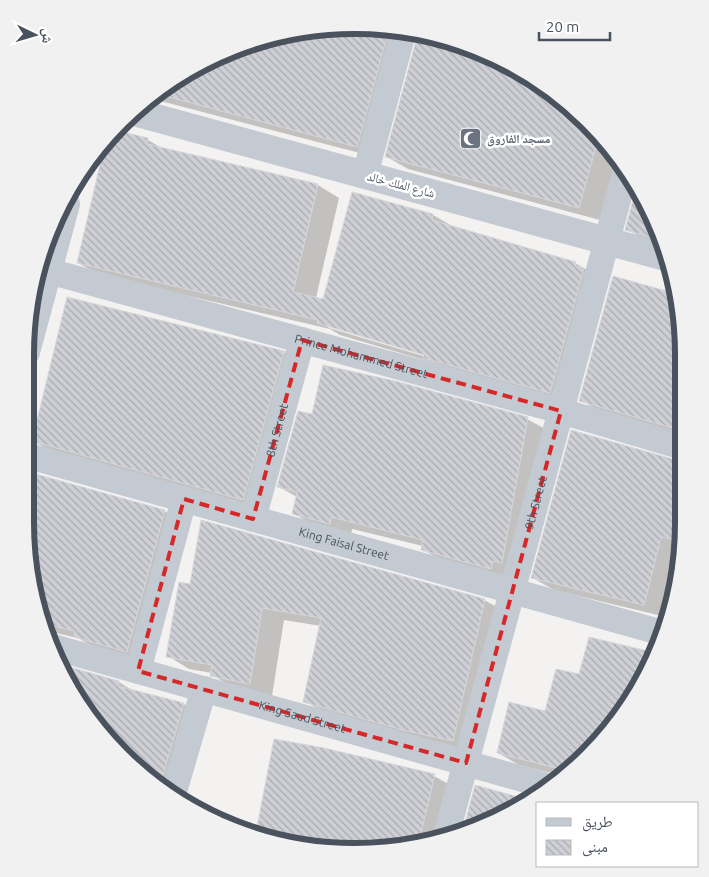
<svg xmlns="http://www.w3.org/2000/svg" width="709" height="877" viewBox="0 0 709 877" font-family="Ubuntu,'Noto Naskh Arabic',sans-serif">
  <defs>
    <pattern id="building-back-hatch" width="6" height="6" patternUnits="userSpaceOnUse" patternTransform="scale(1.25)"><rect width="6" height="6" fill="#cfd0d5"/><path d="M-1 5l2 2M0 0l6 6M5-1l2 2" fill="none" stroke="#aaabb0"/></pattern>
  </defs>
  <rect width="100%" height="100%" fill="#f4f2f1"/>
  <g fill="#0003" fill-rule="evenodd">
    <polygon points="333,26 397,28 379,158 149,98 154,93 209,59 269,36"/>
    <polygon points="420,33 460,42 519,69 572,107 618,157 600,220 408,169 387,157"/>
    <path d="M113,131l35,9 17,10 153,35 21,13 -23,100 8,3 109,-86 21,12 121,36 22,13 -25,128 -232,-69 -10,-6 -230,-54 -22,-12 29,-126zM325,324l106,31 -1,3 -101,-30z"/>
    <polygon points="638,189 650,209 664,245 647,241 627,229"/>
    <polygon points="677,295 683,333 683,436 602,413 581,400"/>
    <polygon points="283,352 304,364 264,512 55,453 33,441"/>
    <polygon points="312,415 527,419 549,431 512,581 444,562 422,549 423,546 352,529 351,536 315,526 293,513 297,497 279,487"/>
    <polygon points="679,463 683,463 683,544 666,617 554,590 533,578"/>
    <polygon points="25,472 164,511 185,523 147,663 96,648 78,638 47,631 47,633 36,608 25,522"/>
    <polygon points="180,584 484,600 506,612 475,753 326,713 304,701 321,626 284,620 272,696 233,687 212,675 212,673 189,669 168,656"/>
    <polygon points="655,654 650,668 616,723 563,776 519,765 498,753 546,712 580,676"/>
    <polygon points="63,673 119,682 135,692 184,704 204,716 180,800 121,755 69,687"/>
    <polygon points="275,740 434,776 454,787 441,838 419,846 333,851 256,836"/>
  </g>
  <g fill="url(#building-back-hatch)" stroke="#d6d7dc">
    <polygon points="333,26 389,28 357,147 154,93 209,59 269,36"/>
    <polygon points="418,33 460,42 519,69 572,107 599,136 579,208 385,157"/>
    <polygon points="114,130 148,138 147,144 318,184 293,292 323,299 352,192 433,214 432,220 576,262 575,266 584,268 550,393 423,358 424,355 317,323 318,320 77,263 106,139"/>
    <polygon points="635,193 643,198 650,209 657,229 654,238 625,230"/>
    <polygon points="613,276 677,294 683,333 683,431 579,401"/>
    <polygon points="67,297 284,351 243,500 32,441"/>
    <polygon points="323,365 395,381 528,417 502,563 493,561 491,569 421,550 423,540 331,517 330,524 292,514 297,492 277,487 298,411 312,414"/>
    <polygon points="571,430 683,462 683,541 661,537 644,605 531,578"/>
    <polygon points="25,471 165,510 127,652 74,637 75,631 43,624 36,608 25,522"/>
    <polygon points="201,520 485,599 453,741 403,730 303,702 321,618 262,608 250,684 210,676 212,665 166,657 179,582 190,584"/>
    <polygon points="589,637 656,653 650,668 616,723 568,771 497,753 509,702 545,711 556,669 579,674"/>
    <polygon points="66,666 119,681 118,686 184,703 160,785 121,755 69,687 64,674"/>
    <polygon points="274,739 324,748 435,774 418,846 333,851 301,845 302,841 256,832"/>
    <polygon points="475,785 497,791 529,800 500,818 463,831"/>
  </g>
  <g fill="none" stroke-linecap="round" stroke-linejoin="round">
    <g stroke="#c3cad2" stroke-width="26">
      <polyline points="365,175 404,29"/>
      <path id="s1" d="M41,269l520,142 122,36"/>
      <path id="s2" d="M25,455l638,178"/>
      <path id="s3" d="M253,519l49,-179"/>
      <path id="s4" d="M53,647l498,140"/>
      <polyline points="138,671 184,499"/>
      <polyline points="173,795 204,689"/>
      <path id="s5" d="M446,836l180,-666"/>
    </g>
    <g stroke="#c3cad2" stroke-width="28">
      <polyline points="134,112 669,258"/>
      <polyline points="26,352 66,204"/>
    </g>
  </g>
  <path fill="none" stroke="#d62828" stroke-width="4" stroke-dasharray="10 6" stroke-linejoin="round" d="M302,340l259,71 -95,352 -328,-92 46,-172 69,20z"/>
  <defs>
    <symbol id="mosque-square" viewBox="-11 -11 22 22"><rect x="-9" y="-9" width="18" height="18" rx="4" fill="#6b7280" stroke="#fff"/><path d="M3.5-4.9A6 6 0 1 0 3.5 4.9A5 5 0 1 1 3.5-4.9Z" fill="#fff"/></symbol>
  </defs>
  <g fill-rule="evenodd">
    <use href="#mosque-square" x="458" y="126" width="25" height="25"/>
  </g>
  <g text-anchor="middle" stroke-width="5" stroke-linejoin="round" paint-order="stroke">
    <g font-size="12" font-weight="bold" fill="#5b616d" stroke="#fff" text-anchor="start">
      <text x="487" y="143">مسجد الفاروق</text>
    </g>
    <g font-size="12" fill="#4a525e" stroke="#fff">
      <text transform="translate(401 185) rotate(15)" y="4">شارع الملك خالد</text>
      <text dy="4" stroke="none"><textPath href="#s1" startOffset="332">Prince Mohammed Street</textPath></text>
      <text dy="4" stroke="none"><textPath href="#s3" startOffset="92">8th Street</textPath></text>
      <text dy="4" stroke="none"><textPath href="#s5" startOffset="345">9th Street</textPath></text>
      <text dy="4" stroke="none"><textPath href="#s2" startOffset="331">King Faisal Street</textPath></text>
      <text dy="4" stroke="none"><textPath href="#s4" startOffset="259">King Saud Street</textPath></text>
    </g>
  </g>
  <path d="M0 0H709V877H0ZM354 34H355A320 320 0 0 1 675 354V523A320 320 0 0 1 355 843H354A320 320 0 0 1 34 523V354A320 320 0 0 1 354 34Z" fill="#f1f1f2" fill-rule="evenodd"/>
  <path fill="none" stroke="#4a525e" stroke-width="6" d="M354 34H355A320 320 0 0 1 675 354V523A320 320 0 0 1 355 843H354A320 320 0 0 1 34 523V354A320 320 0 0 1 354 34Z"/>
  <rect x="536" y="802" width="162" height="65" fill="#ffffff" stroke="#b7babf"/>
  <rect x="546" y="818" width="25" height="8" fill="#c3cad2" stroke="#b7babf"/>
  <text x="582" y="827" font-size="15" fill="#4a525e">طريق</text>
  <rect x="546" y="840" width="25" height="15" fill="url(#building-back-hatch)" stroke="#b7babf"/>
  <text x="582" y="852" font-size="15" fill="#4a525e">مبنى</text>
  <g transform="translate(35 35) rotate(95)" stroke="#ffffff" stroke-width="4" paint-order="stroke">
  <path d="M0-4L9 19L0 12L-9 19Z" fill="#4a525e"/>
  <text y="-8" font-size="14" font-weight="bold" text-anchor="middle" fill="#4a525e">ش</text>
  </g>
  <path d="M539 32v8h71v-8" fill="none" stroke="#4a525e" stroke-width="2.5"/>
  <text x="546" y="32" font-size="15" fill="#4a525e" stroke="#ffffff" stroke-width="4" paint-order="stroke">20 m</text>
</svg>
